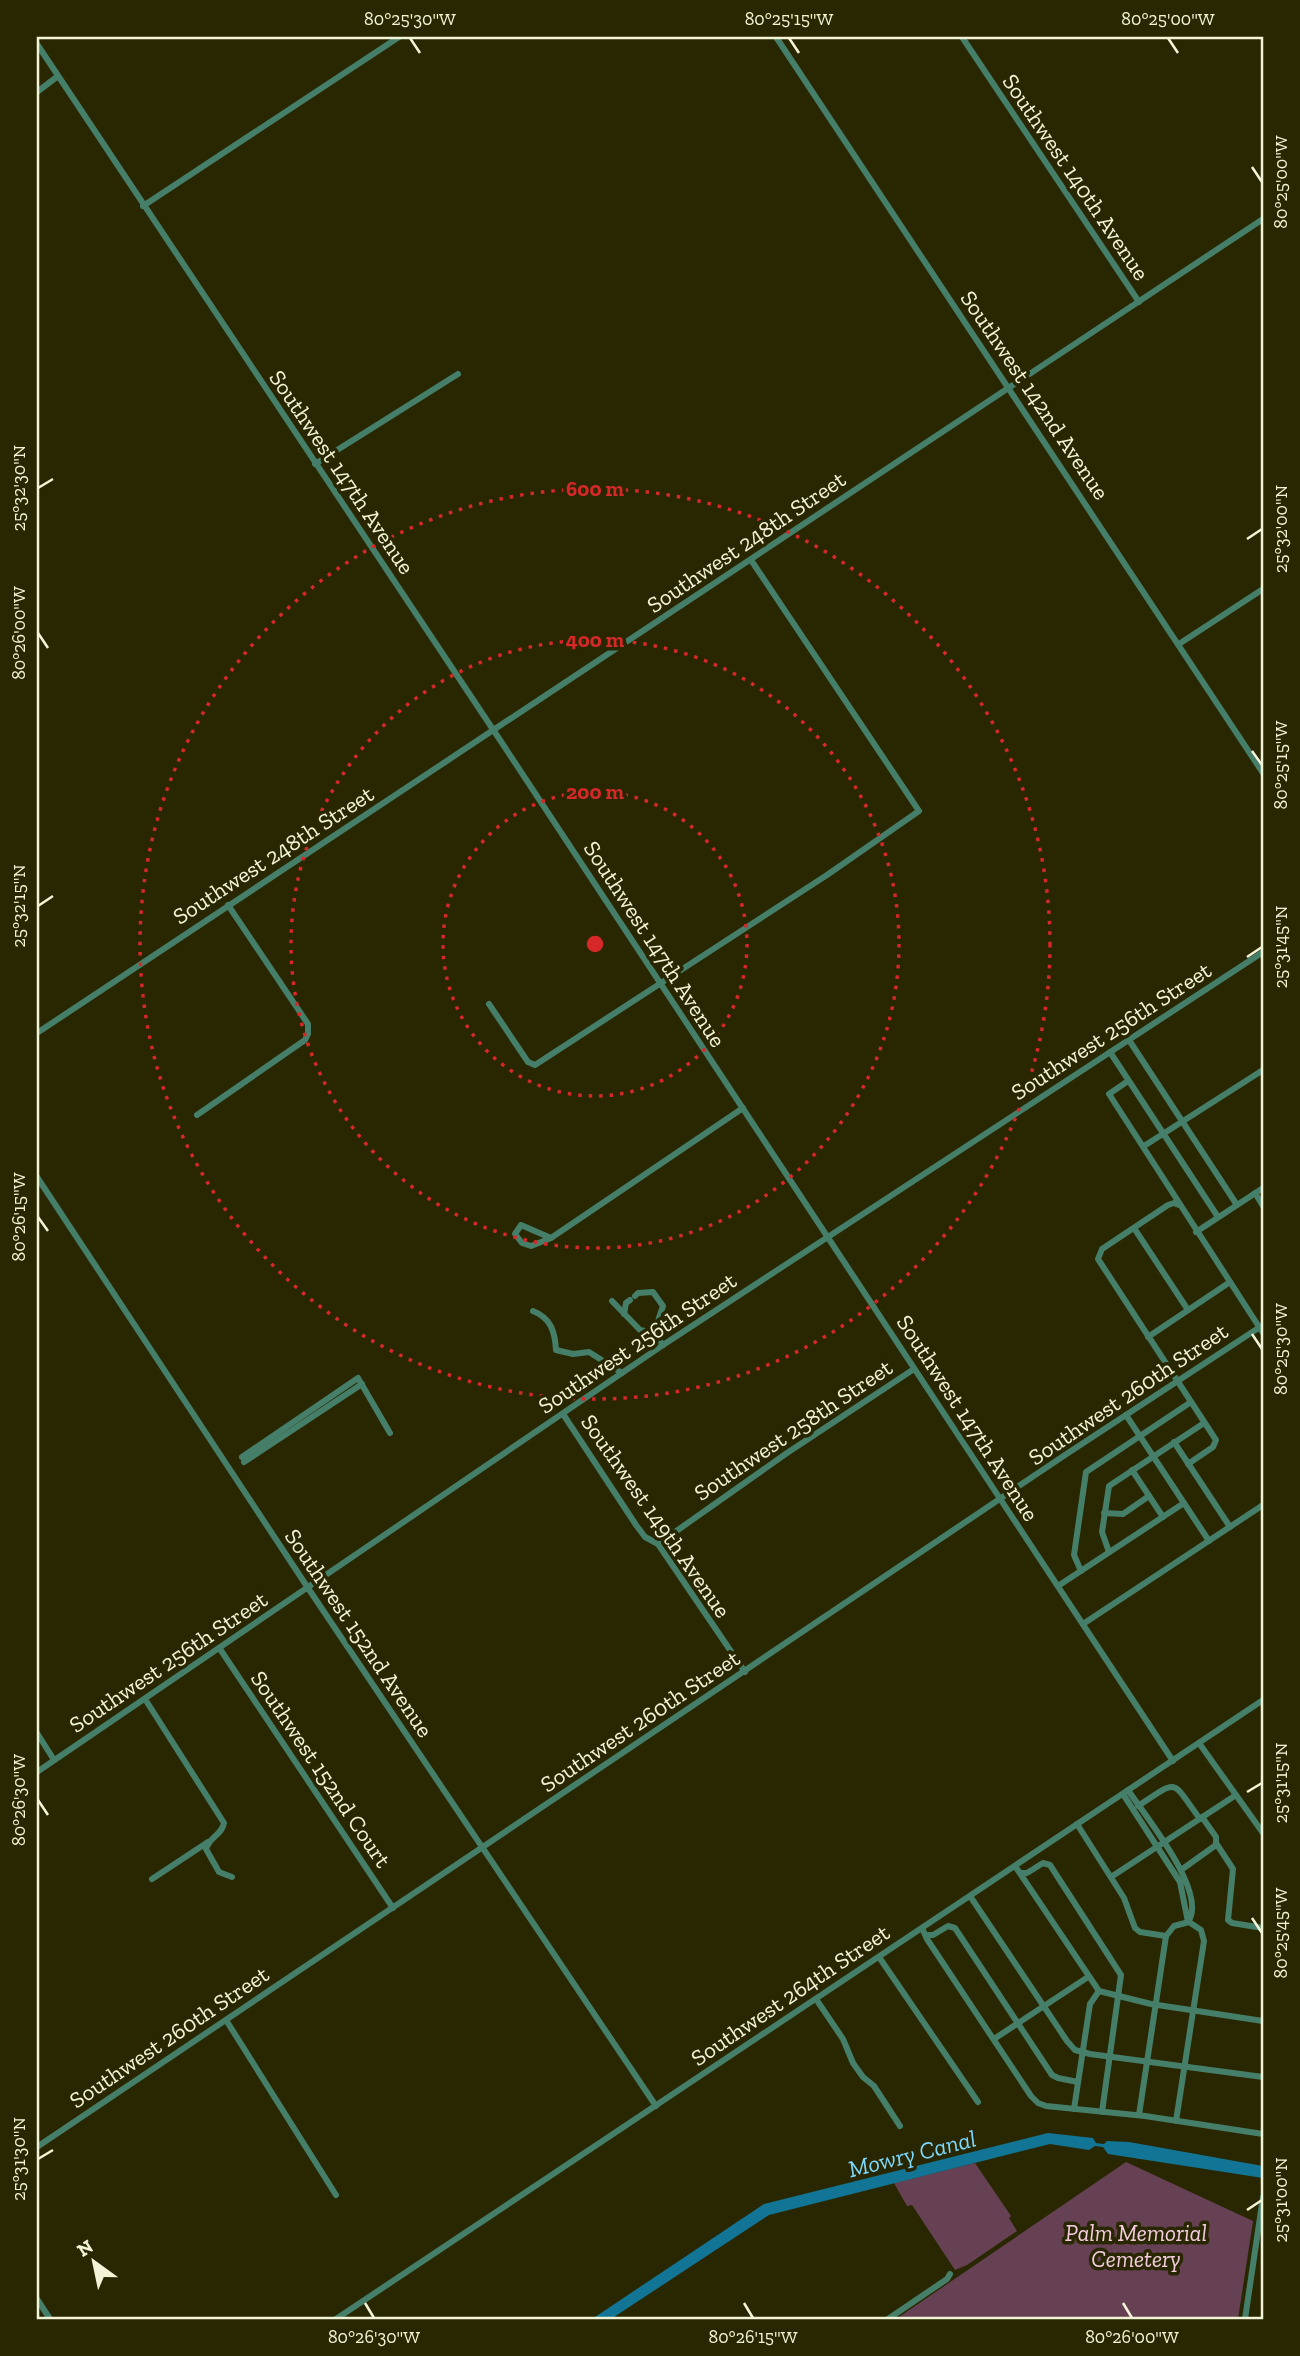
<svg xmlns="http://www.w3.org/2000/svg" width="1300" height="2356" viewBox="0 0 1300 2356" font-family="'Zilla Slab',serif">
  <rect width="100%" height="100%" fill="#292701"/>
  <g fill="#664154">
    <polygon points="1126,2162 1253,2221 1238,2319 896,2319"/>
    <polygon points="975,2163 1011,2216 1009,2218 1017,2231 967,2265 955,2270 912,2205 907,2206 894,2183"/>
  </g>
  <polygon fill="#127595" points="1048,2133 1093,2138 1096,2143 1104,2144 1107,2141 1129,2142 1263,2166 1263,2178 1108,2154 1103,2147 1095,2146 1089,2150 1050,2144 769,2215 611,2319 592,2319 764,2204"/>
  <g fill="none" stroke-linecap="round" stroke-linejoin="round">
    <g stroke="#467f69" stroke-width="6">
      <polyline points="776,37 1263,773"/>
      <polyline points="962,37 1139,302"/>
      <polyline points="37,44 502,743 1173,1761"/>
      <polyline points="37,92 58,76"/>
      <polyline points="143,206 399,37"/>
      <polyline points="315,464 458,374"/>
      <polyline points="1179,644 1263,589"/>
      <polyline points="489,1004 528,1062 535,1065 827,875 919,811 751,560"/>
      <polyline points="37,1033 1263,219"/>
      <polyline points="1129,1040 1237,1205"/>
      <polyline points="1110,1052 1218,1217"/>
      <polyline points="1128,1081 1109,1094 1263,1333"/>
      <polyline points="197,1115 305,1040 308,1034 308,1024 228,905"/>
      <polyline points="1144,1146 1263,1070"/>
      <polyline points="37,1177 308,1588 656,2106"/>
      <polyline points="1255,1193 1263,1206"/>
      <polyline points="1179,1205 1174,1203 1168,1205 1102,1249 1098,1259 1216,1440 1213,1447 1188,1464"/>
      <polyline points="1134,1228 1188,1310"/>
      <polyline points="1196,1232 1263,1188"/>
      <polyline points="551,1238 521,1225 515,1234 522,1243 531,1246 551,1238 743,1108"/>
      <polyline points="635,1296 638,1293 653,1292 663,1306 654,1333"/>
      <polyline points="612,1301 640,1330 654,1333 663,1345"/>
      <path d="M533,1311c18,7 22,21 23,39l17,4 16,-2 33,21"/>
      <polyline points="624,1314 626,1303 630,1300"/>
      <polyline points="1148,1337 1230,1282"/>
      <polyline points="563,1414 636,1525 645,1537 658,1544 745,1672"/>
      <polyline points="1126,1415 1209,1541"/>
      <polyline points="1174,1442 1230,1527"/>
      <polyline points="242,1457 358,1378 390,1433"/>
      <polyline points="244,1462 362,1384"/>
      <polyline points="1132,1470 1163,1517"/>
      <polyline points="1104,1513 1123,1514 1149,1496"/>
      <polyline points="658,1544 787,1453 914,1369"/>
      <polyline points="1109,1552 1102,1532 1109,1486 1204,1423"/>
      <polyline points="1081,1571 1074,1555 1086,1472 1191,1402"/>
      <polyline points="1058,1586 1184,1503"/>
      <polyline points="1083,1624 1263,1505"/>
      <polyline points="220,1649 393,1908"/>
      <path d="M145,1699l79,124c-2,12 -15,14 -18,26l13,23 13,5"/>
      <polyline points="37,1733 54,1760"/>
      <polyline points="1199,1743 1263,1833"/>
      <polyline points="37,1772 663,1345 1263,952"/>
      <path d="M1123,1794l57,88 8,40c21,-29 -43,-106 -60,-132"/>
      <path d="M1138,1806c42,-28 33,-26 62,13"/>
      <polyline points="1077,1824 1124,1898 1135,1928 1140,1932 1166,1936"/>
      <polyline points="1216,1843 1233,1869 1228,1920 1232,1923 1263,1928"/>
      <polyline points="1015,1866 1099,1991 1151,2004 1263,2021"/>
      <polyline points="1181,1870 1216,1845 1216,1837 1202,1817"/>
      <polyline points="1021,1873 1027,1873 1043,1863 1050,1865 1121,1975 1102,2112"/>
      <polyline points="1111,1877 1236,1795"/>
      <polyline points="152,1879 208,1842"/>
      <polyline points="970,1896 1067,2041 1075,2050 1090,2054 1263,2077"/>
      <polyline points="922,1928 927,1939 1031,2096 1038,2103 1046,2106 1145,2116 1263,2134"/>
      <polyline points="928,1935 933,1935 948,1926 955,1928 1052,2075 1058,2078 1078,2082"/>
      <polyline points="879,1957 978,2102"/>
      <polyline points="816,1999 843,2039 853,2063 863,2077 874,2086 900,2126"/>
      <polyline points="226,2020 336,2195"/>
      <polyline points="994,2039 1088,1977"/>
      <polyline points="1074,2109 1090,2004 1099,1991"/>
      <polyline points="1139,2115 1166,1936 1174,1926 1189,1922 1201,1930 1204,1941 1176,2121"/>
      <polyline points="37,2147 1065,1455 1263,1325"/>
      <polyline points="37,2299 50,2319"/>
      <polyline points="336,2319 1263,1700"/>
      <polyline points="888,2319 947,2279 950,2274"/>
      <polyline points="1245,2319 1263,2197"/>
    </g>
  </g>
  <path fill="none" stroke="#f3f3d8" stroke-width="2.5" d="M410,38l10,15M789,38l10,15M1168,38l10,15M1252,167l10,15M38,488l15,-9M1247,539l15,-10M38,633l10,15M1252,751l10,14M38,906l15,-10M1247,957l15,-10M38,1217l10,14M1252,1334l10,15M1247,1792l15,-9M38,1800l10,15M1252,1918l10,15M38,2159l15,-9M1247,2210l15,-10M365,2303l9,15M744,2303l9,15M1123,2303l9,15"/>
  <g fill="none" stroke="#d62828" stroke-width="3.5" stroke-dasharray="3.5 7">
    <circle cx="595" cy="944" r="152"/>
    <circle cx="595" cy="944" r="304"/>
    <circle cx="595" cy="944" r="455"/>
  </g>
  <g text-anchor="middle" stroke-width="7" stroke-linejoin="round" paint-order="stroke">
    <g font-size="23" fill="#f3f3d8" stroke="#292701">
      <text transform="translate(1076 177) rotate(56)" y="8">Southwest 140th Avenue</text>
      <text transform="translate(1035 395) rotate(56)" y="8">Southwest 142nd Avenue</text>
      <text transform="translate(342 472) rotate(56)" y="8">Southwest 147th Avenue</text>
      <text transform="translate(746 542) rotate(-34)" y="8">Southwest 248th Street</text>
      <text transform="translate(273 855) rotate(-33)" y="8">Southwest 248th Street</text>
      <text transform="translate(655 944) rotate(57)" y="8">Southwest 147th Avenue</text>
      <text transform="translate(1111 1031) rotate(-33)" y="8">Southwest 256th Street</text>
      <text transform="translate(637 1343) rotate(-34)" y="8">Southwest 256th Street</text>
      <text transform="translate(1128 1394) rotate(-34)" y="8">Southwest 260th Street</text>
      <text transform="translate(968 1418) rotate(57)" y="8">Southwest 147th Avenue</text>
      <text transform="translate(793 1430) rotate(-34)" y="8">Southwest 258th Street</text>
      <text transform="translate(656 1516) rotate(55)" y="8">Southwest 149th Avenue</text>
      <text transform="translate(359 1633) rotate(56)" y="8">Southwest 152nd Avenue</text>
      <text transform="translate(168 1662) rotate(-34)" y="8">Southwest 256th Street</text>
      <text transform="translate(640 1721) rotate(-34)" y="8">Southwest 260th Street</text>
      <text transform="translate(321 1769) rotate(56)" y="8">Southwest 152nd Court</text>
      <text transform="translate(790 1995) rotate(-34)" y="8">Southwest 264th Street</text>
      <text transform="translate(169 2037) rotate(-34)" y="8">Southwest 260th Street</text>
    </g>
    <g font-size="23" font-style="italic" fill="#f4cde0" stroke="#292701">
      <text x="1136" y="2241">Palm Memorial<tspan x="1136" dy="26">Cemetery</tspan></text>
    </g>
    <g font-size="24" font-style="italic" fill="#7dd7fd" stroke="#292701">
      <text transform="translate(912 2154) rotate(-14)" y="8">Mowry Canal</text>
    </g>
  </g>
  <circle cx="595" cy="944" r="10" fill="#d62828" stroke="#292701" stroke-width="3.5"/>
  <g font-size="21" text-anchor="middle" font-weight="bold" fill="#d62828" stroke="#292701" stroke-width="7" stroke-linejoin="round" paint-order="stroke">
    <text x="595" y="496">600 m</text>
    <text x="595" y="647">400 m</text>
    <text x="595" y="799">200 m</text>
  </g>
  <rect width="1300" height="2356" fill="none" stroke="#292701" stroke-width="77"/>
  <g transform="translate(94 2262) rotate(327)" stroke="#292701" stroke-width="5" paint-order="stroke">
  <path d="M0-5L12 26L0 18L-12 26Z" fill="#f3f3d8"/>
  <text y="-10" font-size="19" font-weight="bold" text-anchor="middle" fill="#f3f3d8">N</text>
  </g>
  <rect x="38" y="38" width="1224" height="2280" fill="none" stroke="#f3f3d8" stroke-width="2.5"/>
  <g font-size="18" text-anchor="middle" fill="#f3f3d8">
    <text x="410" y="25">80°25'30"W</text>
    <text x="789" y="25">80°25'15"W</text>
    <text x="1168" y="25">80°25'00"W</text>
    <text transform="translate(1281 182) rotate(-90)" y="6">80°25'00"W</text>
    <text transform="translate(19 488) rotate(-90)" y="6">25°32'30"N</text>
    <text transform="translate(1281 529) rotate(-90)" y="6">25°32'00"N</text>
    <text transform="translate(19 633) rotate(-90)" y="6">80°26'00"W</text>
    <text transform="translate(1281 765) rotate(-90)" y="6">80°25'15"W</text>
    <text transform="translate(19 906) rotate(-90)" y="6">25°32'15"N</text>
    <text transform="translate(1281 947) rotate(-90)" y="6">25°31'45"N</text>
    <text transform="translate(19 1217) rotate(-90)" y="6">80°26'15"W</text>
    <text transform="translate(1281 1349) rotate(-90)" y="6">80°25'30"W</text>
    <text transform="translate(1281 1783) rotate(-90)" y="6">25°31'15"N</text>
    <text transform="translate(19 1800) rotate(-90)" y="6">80°26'30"W</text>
    <text transform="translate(1281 1933) rotate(-90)" y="6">80°25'45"W</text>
    <text transform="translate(19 2159) rotate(-90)" y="6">25°31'30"N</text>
    <text transform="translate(1281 2200) rotate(-90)" y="6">25°31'00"N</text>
    <text x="374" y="2343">80°26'30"W</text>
    <text x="753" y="2343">80°26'15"W</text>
    <text x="1132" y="2343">80°26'00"W</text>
  </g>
</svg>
